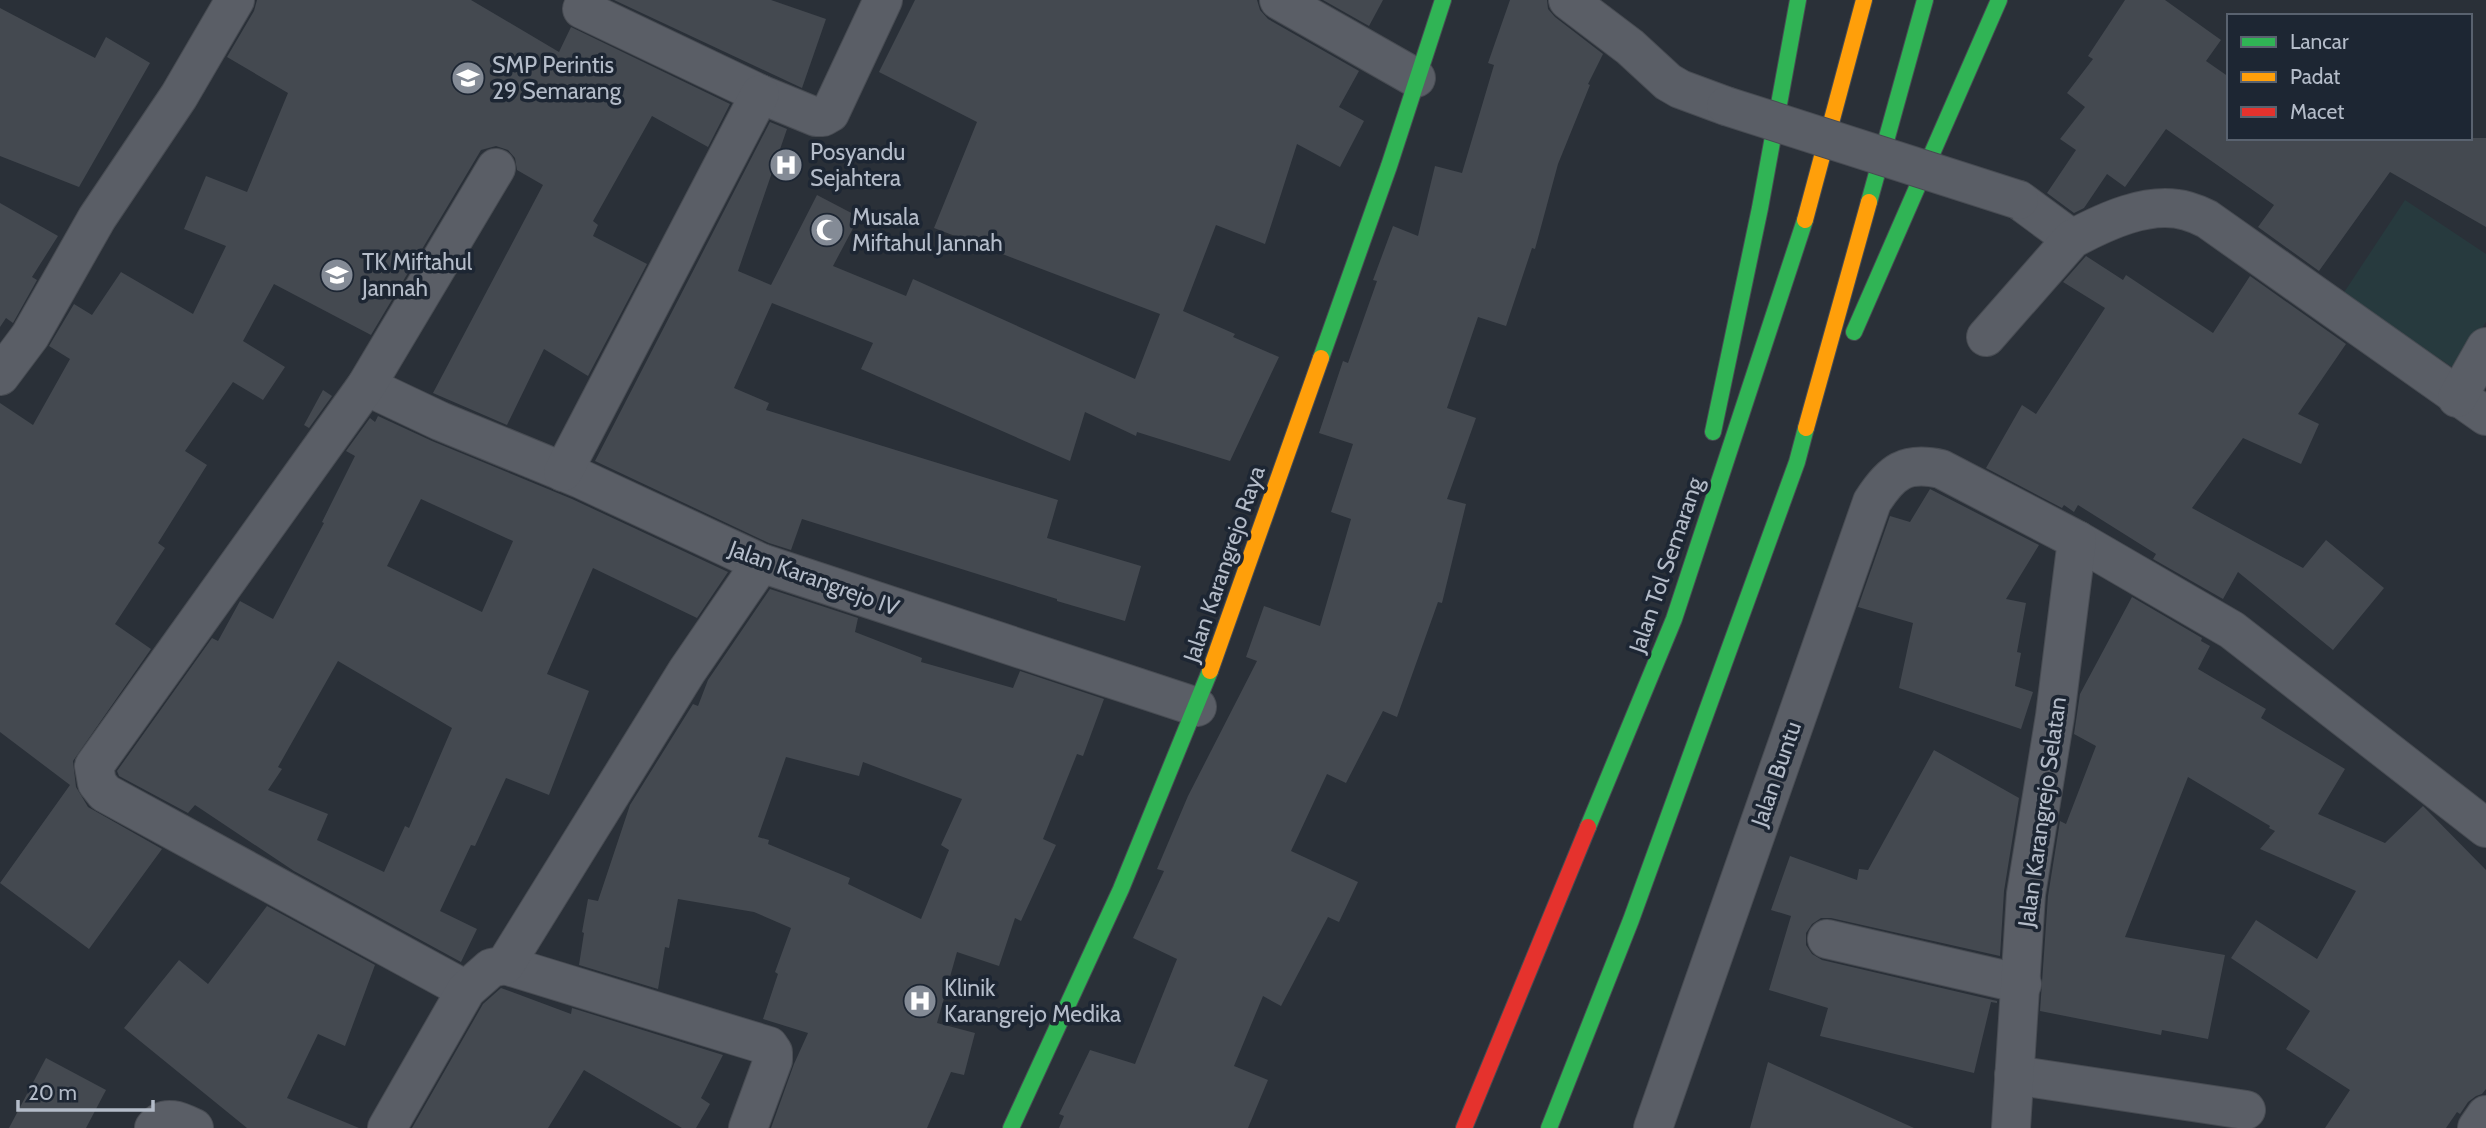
<svg xmlns="http://www.w3.org/2000/svg" width="2486" height="1128" viewBox="0 0 2486 1128" font-family="Cabin,sans-serif">
  <rect width="100%" height="100%" fill="#2a3038"/>
  <polygon fill="#273a3e" points="2405,200 2486,254 2486,322 2455,369 2343,294"/>
  <g fill="#444950" fill-rule="evenodd">
    <polygon points="257,0 471,0 559,52 571,27 730,104 708,147 652,116 593,221 598,225 593,236 647,264 588,376 544,349 507,425 433,393 543,185 517,170 515,158 508,150 496,146 481,150 371,335 274,284 243,341 285,367 263,400 233,382 185,451 207,465 158,543 165,548 115,624 151,649 73,761 76,787 88,807 162,849 89,949 0,883 70,785 0,732 0,403 33,425 70,359 49,346 74,304 92,315 121,272 193,314 226,246 184,229 206,176 247,192 288,93 227,57 254,11"/>
    <polygon points="614,0 771,0 826,19 802,88"/>
    <polygon points="915,0 1257,0 1260,10 1268,19 1359,71 1339,107 1364,121 1340,167 1297,144 1265,244 1216,225 1183,311 1235,334 1233,337 1279,357 1230,461 1137,432 1136,436 1085,412 1070,461 861,369 873,343 772,303 734,388 769,403 766,410 1058,500 1047,538 1141,566 1125,621 1057,601 1057,599 802,519 791,550 769,543 595,461 770,122 787,129 738,271 771,285 817,195 859,217 833,266 906,296 913,279 1135,379 1160,314 934,228 977,122 879,72"/>
    <polygon points="1323,0 1383,0 1369,26"/>
    <polygon points="1510,0 1547,0 1548,9 1555,17 1603,54 1588,84 1590,85 1558,164 1535,249 1532,248 1506,326 1478,317 1447,408 1476,418 1447,499 1466,504 1442,603 1438,602 1397,717 1383,711 1346,783 1327,774 1291,851 1358,882 1339,922 1328,917 1281,1006 1263,996 1234,1066 1268,1080 1248,1128 1059,1128 1064,1116 1059,1114 1090,1050 1135,1064 1177,959 1133,938 1164,871 1157,869 1188,796 1257,661 1246,657 1264,606 1320,626 1351,519 1331,512 1353,444 1319,433 1343,361 1348,363 1377,281 1373,280 1393,226 1418,236 1435,166 1462,173 1494,65 1488,63"/>
    <polygon points="2125,0 2165,0 2221,40 2206,61 2229,77 2229,138 2486,138 2486,227 2390,172 2319,271 2258,227 2274,205 2166,129 2125,187 2107,174 2084,208 2074,213 2047,193 2076,150 2060,139 2085,107 2067,93 2093,59 2088,56"/>
    <polygon points="0,8 95,58 106,37 150,63 79,187 0,156"/>
    <polygon points="0,203 58,236 32,277 37,280 13,323 6,318 0,327"/>
    <polygon points="2086,256 2123,280 2126,275 2213,333 2250,276 2346,344 2298,414 2319,424 2301,464 2243,438 2192,508 2303,568 2326,540 2384,588 2333,650 2238,572 2223,599 2153,559 2156,554 2078,505 2074,512 2064,505 2062,508 1986,468 2022,405 2036,414 2105,308 2063,282"/>
    <polygon points="323,390 332,396 309,428 304,425"/>
    <path d="M378,416l54,25 140,58 156,73 -31,46 -104,-50 -46,106 42,17 -40,104 -43,-17 -31,68 -4,-1 -31,66 37,18 -16,33 -167,-91 -99,-66 -7,8 -69,-37 -2,-5 95,-133 6,3 22,-40 33,18 51,-96 -2,-1 33,-66 -9,-5 24,-33 5,4zM421,499l92,42 -31,71 -95,-46zM338,661l114,67 -43,100 -4,-2 -21,46 -67,-32 11,-26 -60,-24 14,-21 -4,-2z"/>
    <polygon points="1930,489 2039,545 2006,599 2026,603 2017,652 2021,653 2015,686 2033,692 2021,729 1899,688 1913,623 1858,607 1890,516 1910,522"/>
    <path d="M770,589l88,29 -3,14 67,26 -1,4 92,26 7,-17 84,28 -21,57 -6,-2 -34,85 13,6 -35,76 -6,-3 -16,48 -42,-14 -20,71 38,10 -11,42 -13,-3 -24,56h-156l23,-64 14,-31 -45,-14 15,-45 -3,-2 16,-44 -37,-16 -76,-13 -9,49 -4,-1 -7,42 -79,-24 5,-32 -2,-1 6,-33 10,2 32,-96 63,-101 5,2 10,-26zM786,757l73,19 4,-14 99,37 -21,46 8,5 -28,69 -73,-35 2,-6 -82,-34 1,-4 -11,-3z"/>
    <polygon points="2132,597 2202,638 2201,641 2210,646 2198,669 2266,709 2261,718 2345,769 2318,814 2385,843 2423,806 2486,870 2486,1089 2482,1094 2476,1096 2468,1102 2460,1114 2457,1112 2446,1128 2325,1128 2350,1090 2286,1049 2310,1011 2231,958 2256,920 2317,959 2356,891 2260,849 2275,831 2269,828 2270,826 2188,777 2125,937 2225,955 2208,1039 2162,1030 2161,1035 2040,1011 2048,896 2060,821 2066,824 2096,746 2074,734 2080,694"/>
    <polygon points="1934,750 2019,798 2004,891 2000,956 1831,918 1821,918 1812,924 1806,933 1806,945 1812,954 1822,960 1997,1001 1997,1003 1991,1002 1974,1073 1820,1036 1828,1008 1769,990 1791,916 1771,910 1790,856 1857,880 1859,869 1868,870"/>
    <polygon points="267,906 375,965 345,1046 318,1034 287,1098 359,1128 247,1128 124,1028 179,960 208,984"/>
    <polygon points="501,988 571,1014 572,1008 723,1055 701,1098 710,1104 696,1128 682,1128 584,1070 548,1128 412,1128 483,1004"/>
    <polygon points="46,1058 106,1090 86,1128 9,1128"/>
    <polygon points="1768,1062 1914,1128 1750,1128"/>
  </g>
  <g fill="none" stroke-linecap="round" stroke-linejoin="round">
    <defs>
      <g id="street">
        <polyline points="1279,0 1416,78"/>
        <polyline points="1568,0 1630,47 1668,82 1680,89 1726,106"/>
        <polyline points="582,9 760,94 816,117 823,117 830,113 883,0"/>
        <polyline points="2019,200 2072,239"/>
        <path d="M1986,337l86,-98c32,-17 77,-39 115,-28 7,2 14,5 20,8l279,197"/>
        <polyline points="0,376 30,336 97,218 179,96 235,0"/>
        <polyline points="366,386 440,421 581,479 761,563 1197,707"/>
        <polyline points="2457,398 2486,347"/>
        <polyline points="563,472 760,94"/>
        <polyline points="2077,540 2232,630 2486,828"/>
        <polyline points="1827,939 2022,984"/>
        <polyline points="505,965 769,1046 773,1052 773,1060 748,1128"/>
        <polyline points="466,990 105,793 97,783 94,766 366,386 496,168"/>
        <polyline points="2014,1075 2246,1110"/>
        <path d="M154,1128c11,-14 26,-7 40,0"/>
        <polyline points="387,1128 466,990 491,968 505,965 687,671 761,563"/>
        <path d="M1653,1128l219,-626c19,-30 33,-41 69,-33l136,71 -22,176 -29,178 -15,234"/>
        <polyline points="2477,1128 2486,1115"/>
      </g>
      <g id="fast">
        <polyline points="1869,202 1925,0"/>
        <polyline points="1854,332 1999,0"/>
        <polyline points="1321,358 1389,166 1443,0"/>
        <polyline points="1713,432 1760,208 1798,0"/>
        <polyline points="1588,827 1674,619 1805,220"/>
        <polyline points="1011,1128 1121,889 1210,671"/>
        <polyline points="1549,1128 1631,920 1797,462 1806,428"/>
      </g>
      <g id="slow">
        <polyline points="1805,220 1864,0"/>
        <polyline points="1806,428 1869,202"/>
        <polyline points="1210,671 1321,358"/>
      </g>
      <polyline id="jam" points="1464,1128 1588,827"/>
    </defs>
    <use href="#street" stroke="#484c53" stroke-width="40"/>
    <use href="#fast" stroke="#484c53" stroke-width="18"/>
    <use href="#slow" stroke="#484c53" stroke-width="18"/>
    <use href="#jam" stroke="#484c53" stroke-width="18"/>
    <use href="#street" stroke="#5a5e66" stroke-width="38"/>
    <use href="#fast" stroke="#30b455" stroke-width="16"/>
    <use href="#slow" stroke="#ff9f0a" stroke-width="16"/>
    <use href="#jam" stroke="#e5322d" stroke-width="16"/>
    <defs>
      <polyline id="street-bridge" points="1726,106 2019,200"/>
    </defs>
    <use href="#street-bridge" stroke="#484c53" stroke-width="40" stroke-linecap="butt"/>
    <use href="#street-bridge" stroke="#5a5e66" stroke-width="38"/>
  </g>
  <defs>
    <symbol id="school-disc" viewBox="-11 -11 22 22"><circle r="9.5" fill="#848b96" stroke="#1d2633"/><path d="M0-5L7-2L0 1L-7-2ZM-4 1L0 2.5L4 1V4Q0 6-4 4Z" fill="#fff"/></symbol>
    <symbol id="hospital-disc" viewBox="-11 -11 22 22"><circle r="9.5" fill="#848b96" stroke="#1d2633"/><path d="M-5-5h3v3.5h4V-5h3V5h-3V1.5h-4V5h-3Z" fill="#fff"/></symbol>
    <symbol id="mosque-disc" viewBox="-11 -11 22 22"><circle r="9.5" fill="#848b96" stroke="#1d2633"/><path d="M3.5-4.9A6 6 0 1 0 3.5 4.9A5 5 0 1 1 3.5-4.9Z" fill="#fff"/></symbol>
  </defs>
  <g fill-rule="evenodd">
    <use href="#school-disc" x="449" y="59" width="38" height="38"/>
    <use href="#hospital-disc" x="767" y="146" width="38" height="38"/>
    <use href="#mosque-disc" x="808" y="211" width="38" height="38"/>
    <use href="#school-disc" x="318" y="256" width="38" height="38"/>
    <use href="#hospital-disc" x="901" y="982" width="38" height="38"/>
  </g>
  <g text-anchor="middle" stroke-width="7" stroke-linejoin="round" paint-order="stroke">
    <g font-size="23" fill="#b4bcc9" stroke="#1d2633" text-anchor="start">
      <text x="492" y="73">SMP Perintis<tspan x="492" dy="26">29 Semarang</tspan></text>
      <text x="810" y="160">Posyandu<tspan x="810" dy="26">Sejahtera</tspan></text>
      <text x="852" y="225">Musala<tspan x="852" dy="26">Miftahul Jannah</tspan></text>
      <text x="362" y="270">TK Miftahul<tspan x="362" dy="26">Jannah</tspan></text>
      <text x="944" y="996">Klinik<tspan x="944" dy="26">Karangrejo Medika</tspan></text>
    </g>
    <g font-size="23" fill="#b4bcc9" stroke="#1d2633">
      <text transform="translate(1224 564) rotate(-71)" y="8">Jalan Karangrejo Raya</text>
      <text transform="translate(1666 565) rotate(-71)" y="8">Jalan Tol Semarang</text>
      <text transform="translate(814 578) rotate(20)" y="8">Jalan Karangrejo IV</text>
      <text transform="translate(1776 774) rotate(-71)" y="8">Jalan Buntu</text>
      <text transform="translate(2042 812) rotate(-82)" y="8">Jalan Karangrejo Selatan</text>
    </g>
  </g>
  <rect x="2227" y="14" width="245" height="126" fill="#1d2633" stroke="#59626f" stroke-width="2"/>
  <rect x="2241" y="37" width="35" height="10" fill="#30b455" stroke="#59626f" stroke-width="2"/>
  <text x="2290" y="49" font-size="21" fill="#b4bcc9">Lancar</text>
  <rect x="2241" y="72" width="35" height="10" fill="#ff9f0a" stroke="#59626f" stroke-width="2"/>
  <text x="2290" y="84" font-size="21" fill="#b4bcc9">Padat</text>
  <rect x="2241" y="107" width="35" height="10" fill="#e5322d" stroke="#59626f" stroke-width="2"/>
  <text x="2290" y="119" font-size="21" fill="#b4bcc9">Macet</text>
  <path d="M18 1100v10h135v-10" fill="none" stroke="#b4bcc9" stroke-width="3.5"/>
  <text x="28" y="1100" font-size="21" fill="#b4bcc9" stroke="#1d2633" stroke-width="5" paint-order="stroke">20 m</text>
</svg>
